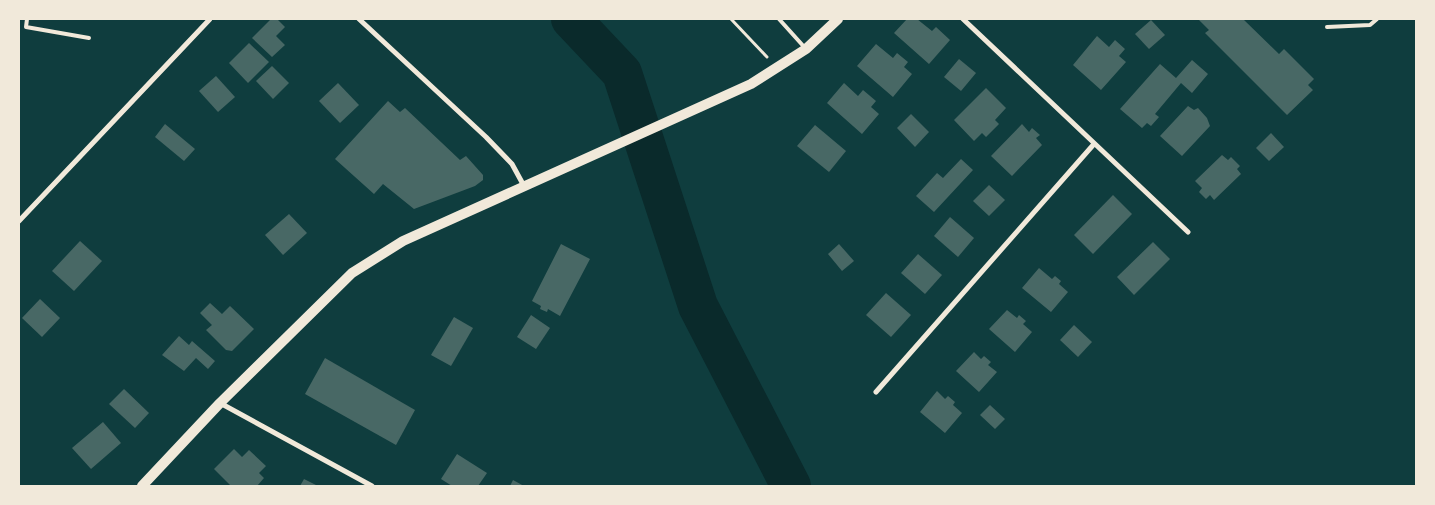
<svg xmlns="http://www.w3.org/2000/svg" width="1435" height="505" viewBox="0 0 1435 505" font-family="'Alegreya Sans',sans-serif">
  <rect width="100%" height="100%" fill="#0f3d3e"/>
  <g fill="none" stroke-linecap="round" stroke-linejoin="round">
    <polyline stroke="#0a2a2b" stroke-width="40" points="571,19 622,73 698,306 791,486"/>
  </g>
  <g fill="#486865">
    <polygon points="271,19 277,19 285,27 276,36 285,45 272,57 252,38"/>
    <polygon points="907,19 917,19 932,31 936,27 950,40 929,64 894,33"/>
    <polygon points="1198,19 1243,19 1279,54 1284,49 1314,79 1308,85 1313,90 1287,115 1205,33 1209,30"/>
    <polygon points="1151,20 1165,35 1149,49 1135,34"/>
    <polygon points="1097,36 1109,47 1115,40 1125,49 1119,56 1126,62 1101,90 1073,65"/>
    <polygon points="249,43 269,62 248,83 229,63"/>
    <polygon points="876,44 893,58 897,53 908,62 904,67 912,74 893,97 857,66"/>
    <polygon points="959,59 976,73 961,91 944,77"/>
    <polygon points="1192,60 1208,74 1192,93 1181,83 1155,114 1159,117 1151,126 1147,123 1142,128 1120,109 1160,64 1176,78"/>
    <polygon points="272,66 289,83 273,99 256,81"/>
    <polygon points="216,76 235,97 218,112 199,91"/>
    <polygon points="338,83 359,105 340,123 319,101"/>
    <polygon points="844,83 858,96 863,90 876,101 871,107 879,114 862,134 827,103"/>
    <polygon points="986,88 1006,108 995,120 999,124 986,137 982,133 974,141 954,120"/>
    <polygon points="388,101 400,112 405,108 460,160 466,156 483,175 483,180 475,186 414,209 383,184 374,194 335,159"/>
    <polygon points="1188,106 1194,110 1198,108 1207,118 1210,126 1182,156 1160,136"/>
    <polygon points="911,114 929,132 915,147 897,128"/>
    <polygon points="165,124 195,149 184,161 155,137"/>
    <polygon points="1022,124 1029,132 1032,128 1040,135 1036,138 1042,145 1012,176 991,156"/>
    <polygon points="815,125 846,151 829,172 797,146"/>
    <polygon points="1271,133 1284,147 1269,161 1256,148"/>
    <polygon points="1222,155 1228,160 1231,157 1240,166 1237,169 1241,174 1214,200 1210,195 1206,199 1199,192 1202,188 1195,181"/>
    <polygon points="961,159 973,170 934,212 916,196 937,173 943,178"/>
    <polygon points="989,185 1005,200 989,216 973,201"/>
    <polygon points="1113,195 1132,214 1093,254 1074,235"/>
    <polygon points="289,214 307,233 283,255 265,235"/>
    <polygon points="950,217 974,238 958,257 934,236"/>
    <polygon points="80,241 102,261 74,291 52,271"/>
    <polygon points="1153,242 1170,259 1134,295 1117,277"/>
    <polygon points="561,244 590,259 560,316 548,309 547,312 540,309 541,306 532,301"/>
    <polygon points="839,244 854,261 842,271 828,254"/>
    <polygon points="918,254 942,275 925,294 901,273"/>
    <polygon points="1039,268 1052,279 1055,276 1061,281 1059,284 1068,292 1051,312 1022,288"/>
    <polygon points="886,293 911,315 891,337 866,315"/>
    <polygon points="40,299 60,318 42,337 22,318"/>
    <polygon points="210,303 222,314 230,306 254,329 232,351 226,350 206,330 212,325 200,313"/>
    <polygon points="1007,310 1017,318 1019,315 1026,321 1023,324 1032,332 1015,352 989,329"/>
    <polygon points="531,315 550,328 536,349 517,337"/>
    <polygon points="454,317 473,328 451,366 431,355"/>
    <polygon points="1074,325 1092,342 1078,357 1060,340"/>
    <polygon points="179,336 189,345 192,341 215,361 208,369 196,358 184,371 162,355"/>
    <polygon points="974,352 981,359 984,356 991,362 988,365 997,372 979,392 956,371"/>
    <polygon points="325,358 415,410 396,445 305,394"/>
    <polygon points="124,389 149,413 135,428 109,404"/>
    <polygon points="937,391 945,399 948,396 955,402 953,405 962,413 945,433 920,412"/>
    <polygon points="990,405 1005,419 995,429 980,415"/>
    <polygon points="103,422 121,443 91,469 72,448"/>
    <polygon points="234,449 242,457 249,450 266,466 259,473 264,478 257,486 231,486 214,469"/>
    <polygon points="457,454 487,473 478,486 452,486 441,479"/>
    <polygon points="304,479 318,486 300,486"/>
    <polygon points="513,480 524,486 510,486"/>
  </g>
  <g fill="none" stroke-linecap="round" stroke-linejoin="round">
    <polyline stroke="#f1e9da" stroke-width="3" points="731,19 767,57"/>
    <g stroke="#f1e9da" stroke-width="4">
      <polyline points="27,19 26,27 89,38"/>
      <polyline points="779,19 806,49"/>
      <polyline points="1327,27 1370,25 1377,19"/>
    </g>
    <g stroke="#f1e9da" stroke-width="5">
      <polyline points="359,19 486,137 512,164 524,186"/>
      <polyline points="963,19 1188,232"/>
      <polyline points="19,221 210,19"/>
      <polyline points="876,392 1094,144"/>
      <polyline points="220,403 372,486"/>
    </g>
    <polyline stroke="#f1e9da" stroke-width="10" points="142,486 220,403 352,273 403,241 751,84 806,49 838,19"/>
  </g>
  <rect width="1435" height="505" fill="none" stroke="#f1e9da" stroke-width="40"/>
</svg>
